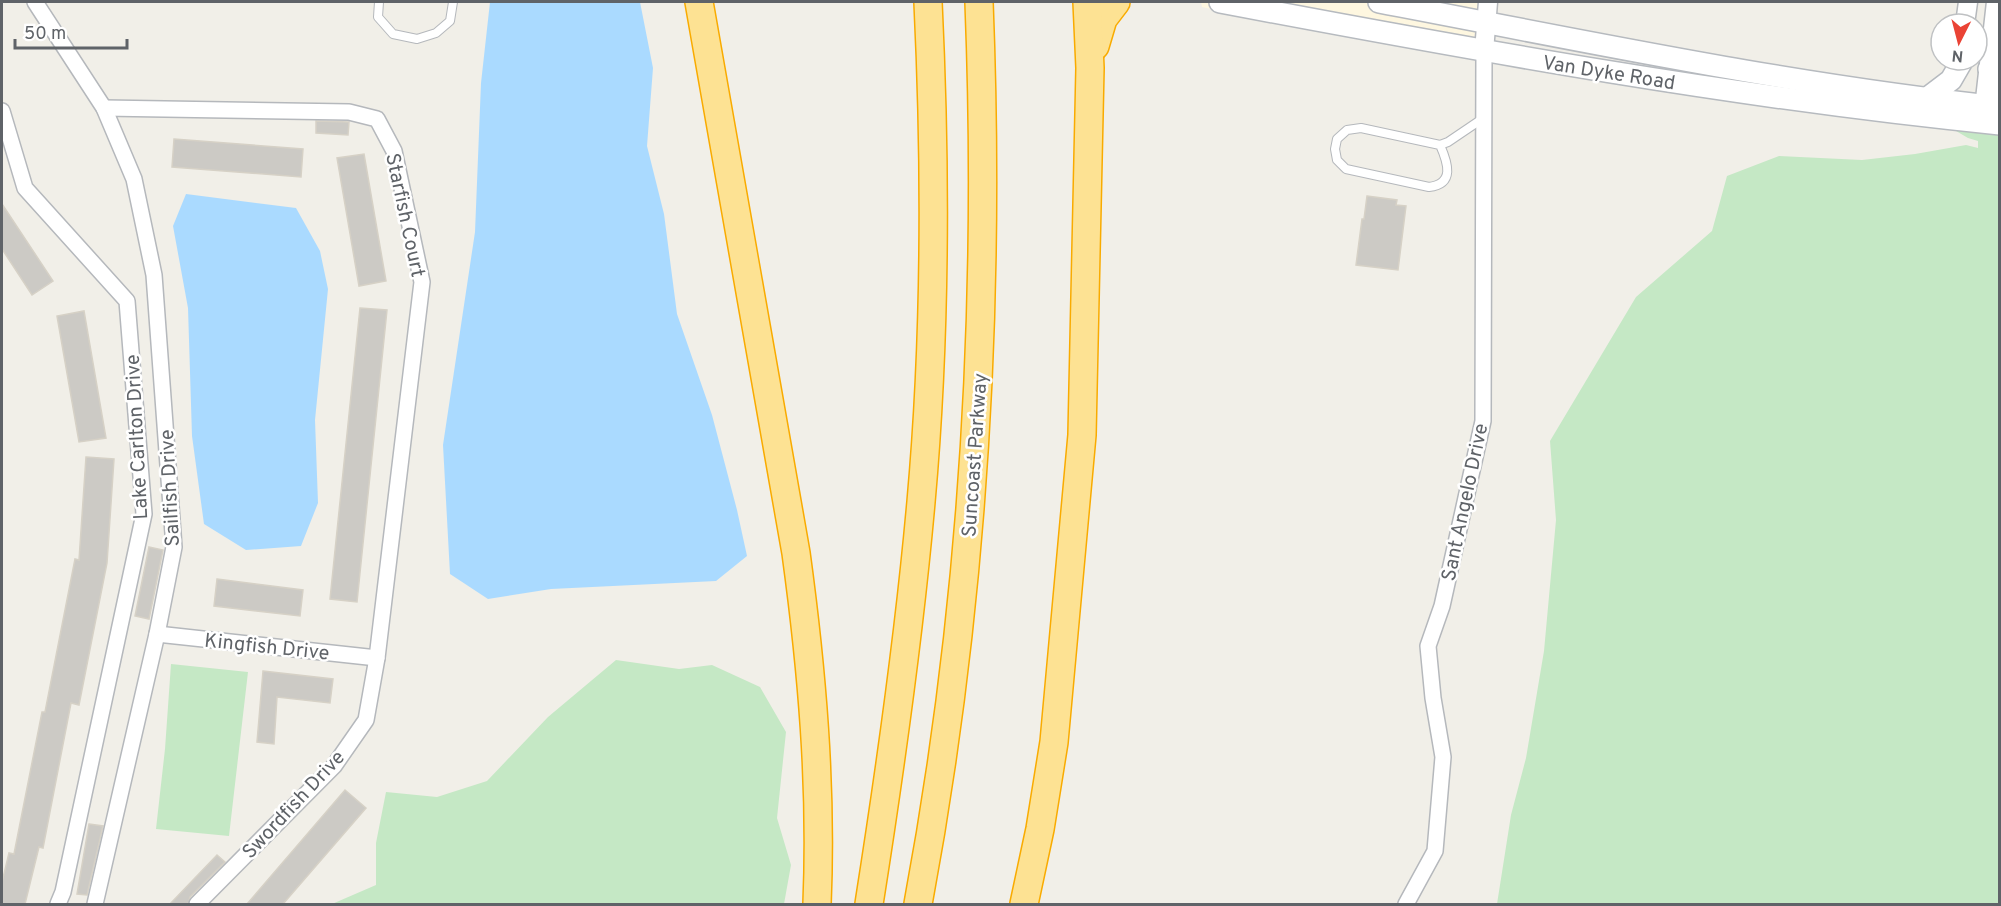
<svg xmlns="http://www.w3.org/2000/svg" width="2001" height="906" viewBox="0 0 2001 906" font-family="Overpass,sans-serif">
  <rect width="100%" height="100%" fill="#f1efe8"/>
  <polygon fill="#fef7e0" points="1201,2 1478,2 1474,41 1277,23 1202,7"/>
  <g fill="#c5e8c5">
    <polygon points="1951,128 1999,133 1999,904 1497,904 1511,815 1526,758 1544,651 1556,520 1550,441 1636,297 1712,231 1727,176 1779,156 1862,160 1915,154 1966,145 1978,148 1978,141 1968,138"/>
    <polygon points="616,660 679,669 712,665 760,687 786,732 777,818 791,865 784,904 332,904 376,885 376,843 386,792 437,797 487,781 548,717"/>
    <polygon points="171,664 248,672 229,836 156,829 165,749"/>
  </g>
  <g fill="#aadaff">
    <polygon points="490,2 640,2 653,68 647,146 664,214 677,314 712,415 737,510 747,556 716,581 551,589 488,599 450,574 443,445 475,232 481,83"/>
    <polygon points="186,194 296,208 320,251 328,289 315,420 318,503 301,546 246,550 204,524 192,436 188,308 173,226"/>
  </g>
  <g fill="#cccac5" stroke="#d6d1c6" stroke-width="1.5">
    <polygon points="316,121 349,122 348,135 316,133"/>
    <polygon points="174,139 303,149 301,177 172,167"/>
    <polygon points="364,154 386,281 359,286 337,158"/>
    <polygon points="1367,196 1397,200 1396,205 1406,206 1398,270 1356,265 1362,219 1364,219"/>
    <polygon points="2,204 53,281 32,295 2,249"/>
    <polygon points="360,308 387,310 357,602 330,599"/>
    <polygon points="84,311 106,438 79,442 57,316"/>
    <polygon points="86,457 114,459 107,563 79,705 71,703 43,848 39,847 25,904 2,904 2,882 9,853 14,854 42,712 45,712 75,559 79,560"/>
    <polygon points="149,547 163,550 149,619 135,616"/>
    <polygon points="217,579 303,590 300,616 214,606"/>
    <polygon points="263,671 333,679 330,703 277,697 274,744 257,742"/>
    <polygon points="345,790 366,808 283,904 247,904"/>
    <polygon points="89,824 103,826 87,895 77,894"/>
    <polygon points="217,855 225,862 190,897 188,904 170,904"/>
  </g>
  <g fill="none" stroke-linecap="round" stroke-linejoin="round">
    <defs>
      <g id="service">
        <polyline points="379,2 378,17 393,34 417,39 436,33 450,21 453,2"/>
        <path d="M1440,145c8,18 15,39 -11,42l-83,-18 -9,-9 -2,-11 2,-10 10,-9 14,-2 79,17 8,-3 34,-23"/>
      </g>
      <g id="minor">
        <polyline points="35,2 104,108 134,179 154,275 174,547 157,634 95,904"/>
        <polyline points="104,108 349,112 377,119 394,151 422,282 377,658 366,720 334,766 197,904"/>
        <polyline points="2,111 25,188 127,301 144,514 63,892 58,904"/>
        <polyline points="157,634 377,658"/>
        <polyline points="1406,904 1435,851 1443,757 1433,698 1428,646 1442,606 1483,421 1484,51"/>
      </g>
      <g id="tertiary">
        <polyline points="1965,24 1968,2"/>
        <polyline points="1484,51 1488,2"/>
        <polyline points="1983,117 1996,2"/>
      </g>
      <g id="secondary">
        <path d="M1220,2c259,49 518,96 780,122"/>
        <path d="M1379,2c206,39 412,83 621,105"/>
        <polyline points="1989,69 2000,96"/>
        <polyline points="1926,99 1951,80 1962,61"/>
      </g>
      <g id="motorway">
        <path d="M699,2l97,551c16,117 26,233 21,351"/>
        <polyline points="1095,46 1103,19 1116,2"/>
        <path d="M869,904c21,-133 40,-267 52,-402 15,-166 15,-334 7,-500"/>
        <path d="M918,904c56,-299 73,-598 61,-902"/>
        <polyline points="1024,904 1040,829 1054,742 1082,435 1090,68 1087,2"/>
      </g>
    </defs>
    <use href="#service" stroke="#b5b8bc" stroke-width="10"/>
    <use href="#minor" stroke="#b5b8bc" stroke-width="18"/>
    <use href="#tertiary" stroke="#b5b8bc" stroke-width="21"/>
    <use href="#secondary" stroke="#b6babf" stroke-width="24"/>
    <use href="#motorway" stroke="#f9ab00" stroke-width="30"/>
    <use href="#service" stroke="#fff" stroke-width="8"/>
    <use href="#minor" stroke="#fff" stroke-width="15"/>
    <use href="#tertiary" stroke="#fff" stroke-width="18"/>
    <use href="#secondary" stroke="#fff" stroke-width="21"/>
    <use href="#motorway" stroke="#fde293" stroke-width="27"/>
  </g>
  <g text-anchor="middle" stroke-width="5" stroke-linejoin="round" paint-order="stroke">
    <g font-size="20" fill="#5f6368" stroke="#fff">
      <text transform="translate(1609 72) rotate(9)" y="7">Van Dyke Road</text>
      <text transform="translate(406 215) rotate(78)" y="7">Starfish Court</text>
      <text transform="translate(136 437) rotate(-93)" y="7">Lake Carlton Drive</text>
      <text transform="translate(974 455) rotate(-86)" y="7">Suncoast Parkway</text>
      <text transform="translate(169 488) rotate(-93)" y="7">Sailfish Drive</text>
      <text transform="translate(1464 502) rotate(-78)" y="7">Sant Angelo Drive</text>
      <text transform="translate(267 646) rotate(6)" y="7">Kingfish Drive</text>
      <text transform="translate(293 804) rotate(-47)" y="7">Swordfish Drive</text>
    </g>
  </g>
  <rect width="2001" height="906" fill="none" stroke="#5f6368" stroke-width="6"/>
  <g transform="translate(1959 42) rotate(186)"><circle r="28" fill="#ffffff" stroke="#bfc1c3" stroke-width="1.5"/>
  <path d="M0-4.5L10 22L0 15L-10 22Z" fill="#ea4335"/>
  <text y="-9" font-size="16" font-weight="bold" text-anchor="middle" fill="#5f6368">N</text>
  </g>
  <path d="M15 39v9h112v-9" fill="none" stroke="#5f6368" stroke-width="3"/>
  <text x="24" y="39" font-size="18" fill="#5f6368" stroke="#ffffff" stroke-width="4.5" paint-order="stroke">50 m</text>
</svg>
